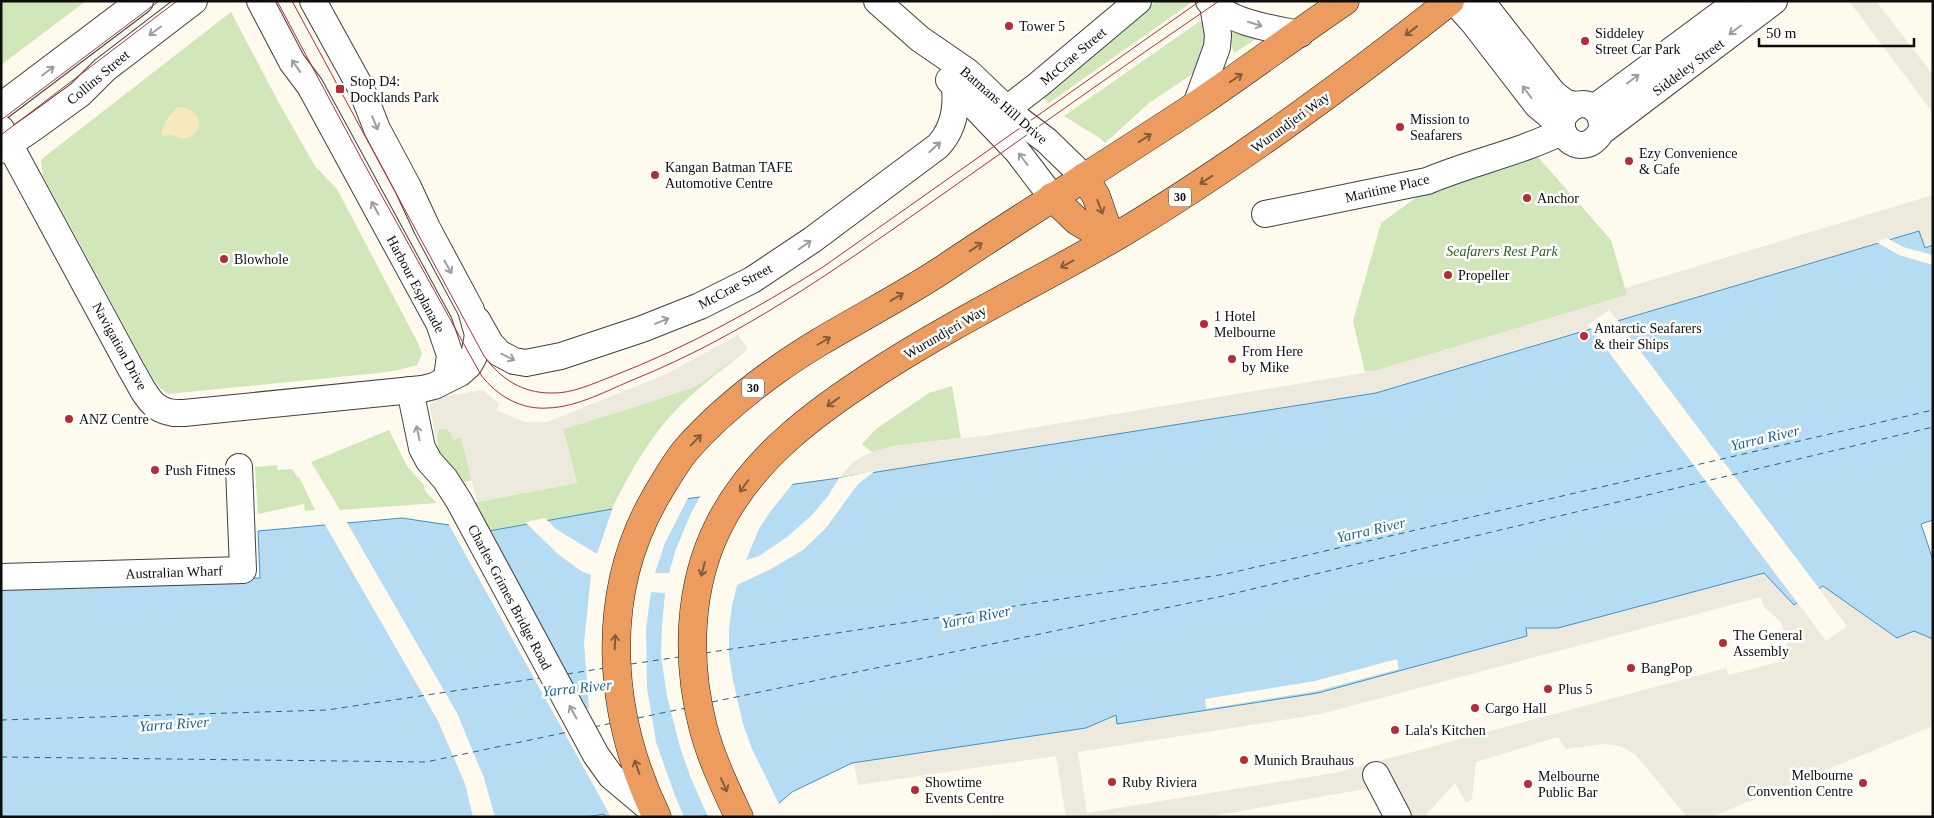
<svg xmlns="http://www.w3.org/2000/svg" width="1934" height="818" viewBox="0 0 1934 818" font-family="'Times New Roman',serif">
  <rect width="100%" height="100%" fill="#fefaed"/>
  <g fill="#d1e6b9">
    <polygon points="1,1 86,1 1,65"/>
    <polygon points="1156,1 1192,2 1049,103 1041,97"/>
    <polygon points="231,12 280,105 315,166 337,189 418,343 422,354 417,365 398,370 379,373 168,394 160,388 152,377 43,176 41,161 43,158"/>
    <polygon points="1203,19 1208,39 1197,71 1149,103 1105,143 1101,139 1064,116"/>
    <polygon points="1226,26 1256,38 1256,39 1234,53"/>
    <polygon points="1538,157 1611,240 1627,295 1375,371 1365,372 1353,321 1381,223 1421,194"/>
    <path d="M748,349c-21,17 -43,33 -63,52 -31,29 -55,70 -73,108l-123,22 -18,-30 6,1 100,-19 -14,-54 75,-23 58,-20z"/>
    <polygon points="952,386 961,438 894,446 872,452 862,444 876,429 929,393"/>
    <path d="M439,429h9l6,11 7,-3 11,43 -15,4c-10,-17 -25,-35 -18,-55z"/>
    <polygon points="389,430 407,466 424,485 425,491 437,503 340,510 311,462"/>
    <polygon points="277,465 278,470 292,469 297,477 299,477 315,510 305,511 304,504 258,514 255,467"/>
  </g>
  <path fill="#f7e9bc" d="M178,107c23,-1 30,26 8,31 -7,2 -9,-2 -15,-3 -2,0 -5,1 -8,1l-2,-2c2,-10 9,-21 17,-27z"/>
  <g fill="#ede9dd" fill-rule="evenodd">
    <polygon points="1849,1 1876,1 1933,75 1933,113"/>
    <polygon points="1933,195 1933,245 1925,248 1919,231 1628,317 1626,332 1609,310 1588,325 1590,328 1376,393 839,478 854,461 872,452 894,446 983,436 1375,371 1627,295 1625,288"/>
    <polygon points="738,335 748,349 696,386 638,406 563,429 577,483 477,502 461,437 454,440 448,429 439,429 437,436 438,450 430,407 433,400 437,398 483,390 499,404 496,410 525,422 547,422 664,375"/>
    <path d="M1764,572l30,33 4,-2 28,38 21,-15 -28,-37 4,-3 73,52 18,-7 19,8v87l-222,91h-24l-52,-63 -15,-8 -16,-2 -38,5 -8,-12 -82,25 -4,37 -6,4 -11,-20 -31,34h-39l-12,-24 -8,-4 -158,28h-141l-10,-61 -198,29 -4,-22 232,-35 30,-13 2,9 200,-31 209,-57 -1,-8h32zM1761,597l3,10 17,15 9,37 -61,16 -3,-7 -392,105 -247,40 -9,-61 243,-38z"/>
  </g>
  <polygon fill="#b5dcf2" stroke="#4093c5" points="1919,231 1925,248 1933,245 1933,520 1921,524 1933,560 1933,639 1914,631 1897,638 1823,586 1794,605 1764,573 1558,628 1526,628 1527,636 1318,693 1117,724 1116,715 1086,728 852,763 792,792 778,804 698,817 605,817 604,814 586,817 1,817 1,588 260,578 258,531 402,518 489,531 612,509 839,478 1376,393"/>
  <g fill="#fefaed">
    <polygon points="1887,238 1903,247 1933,255 1933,265 1899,255 1876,242"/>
    <polygon points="1616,318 1626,332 1821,591 1799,605 1589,326"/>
    <polygon points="875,471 858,484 826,528 803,550 771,569 737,585 732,606 729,629 729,656 733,680 743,724 752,749 780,806 708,817 690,776 680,747 667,696 661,656 662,626 665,593 651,592 646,628 647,688 656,742 674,793 684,817 611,817 448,523 488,529 584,710 589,708 584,643 591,575 581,571 558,554 525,522 545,518 556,529 597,554 613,507 689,496 665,543 655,573 669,573 676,549 691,513 701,495 794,482 770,512 759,529 746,560 759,556 787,537 812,515 828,496 839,478"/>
    <polygon points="346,521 457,713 484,778 495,817 473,817 465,784 438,721 324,523"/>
    <polygon points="1397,659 1399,669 1317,691 1206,709 1205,699 1315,681"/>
  </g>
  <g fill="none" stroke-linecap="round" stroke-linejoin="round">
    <g stroke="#1e6497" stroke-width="1" stroke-dasharray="6 5" stroke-linecap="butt">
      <polyline points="705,653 1226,574 1933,410"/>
      <polyline points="631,664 679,657"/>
      <polyline points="567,674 605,668"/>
      <polyline points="712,702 1223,596 1933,427"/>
      <polyline points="638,718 686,708"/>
      <polyline points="1,720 327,710 540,678"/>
      <polyline points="594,727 612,723"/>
      <polyline points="1,757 426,762 568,732"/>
    </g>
    <defs>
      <g id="minor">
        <polyline points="260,1 292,62 310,86 439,323 450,355 447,378"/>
        <polyline points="877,1 920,39 968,72 1014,116 1047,141 1084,177"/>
        <path d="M1209,1c24,23 61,27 91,33"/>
        <polyline points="1454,1 1473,22 1537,105 1562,126"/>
        <polyline points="1481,1 1553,93 1566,103 1576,105"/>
        <polyline points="949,80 1017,151 1052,197"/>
        <polyline points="1196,105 1217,47 1218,35 1213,5"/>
        <polyline points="1,106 140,1"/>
        <polyline points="1594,108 1738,1"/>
        <polyline points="1007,109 1038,85 1138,1"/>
        <path d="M1,129l130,240c15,25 20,46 53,44l238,-24 12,-3 26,-13 9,-8 5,-9 4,-21 -7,-25 -44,-82 -19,-41 -31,-58 -16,-41 -48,-87"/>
        <path d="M1601,132c3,-13 -3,-27 -18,-28 -5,0 -10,2 -14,6 -23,19 12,54 32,22l173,-131"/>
        <polyline points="1,150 36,126 80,94 104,70 194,1"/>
        <path d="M1265,214l162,-33c45,-19 92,-28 136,-50"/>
        <path d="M477,320l13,23 9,10 15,8 12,2 35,-7 81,-27 58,-23 52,-26 60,-40 126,-94c15,-16 19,-37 17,-58"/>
        <polyline points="410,390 422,448 429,461 445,479 459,501 596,755 611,776 655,813"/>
        <polyline points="1,577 243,570 239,467"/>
        <polyline points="1376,775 1398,817"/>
      </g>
      <g id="highway">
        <polyline points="1084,177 1096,196 1111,239"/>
        <polyline points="1052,197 1077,221 1109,240"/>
        <path d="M657,817c-49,-102 -59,-221 -1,-321 9,-15 18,-31 29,-45 26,-30 57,-56 89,-79 55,-40 118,-68 174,-106 82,-55 167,-107 250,-162 50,-34 97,-69 147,-103"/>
        <path d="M739,817c-14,-30 -28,-59 -36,-90 -17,-66 -15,-141 16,-202 34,-68 98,-114 160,-154 79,-51 163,-91 243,-138 115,-69 223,-149 328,-232"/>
      </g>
    </defs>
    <use href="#minor" stroke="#404040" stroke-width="28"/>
    <use href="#highway" stroke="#1e1e1e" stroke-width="29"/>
    <use href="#minor" stroke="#fff" stroke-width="26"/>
    <use href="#highway" stroke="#eb9c5e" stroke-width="28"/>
    <g stroke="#b42d36" stroke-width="1">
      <path d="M277,1l84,157 120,217c16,21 40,35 67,33 30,-1 60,-18 87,-29 106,-43 197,-107 291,-173 97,-68 194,-138 293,-205"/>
      <path d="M292,1l192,355c17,23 38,37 67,37 21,1 43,-10 62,-17 75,-29 143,-67 210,-109l377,-266"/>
      <polyline points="1,120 159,1"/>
      <polyline points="1,135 177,1"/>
    </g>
  </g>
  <defs><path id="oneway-shaft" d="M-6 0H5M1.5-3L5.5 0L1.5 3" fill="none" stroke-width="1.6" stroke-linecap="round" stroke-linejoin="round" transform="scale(1.25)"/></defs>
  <g stroke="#9e9e9e">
    <use href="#oneway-shaft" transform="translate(1255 24) rotate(17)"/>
    <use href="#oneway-shaft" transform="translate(1735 30) rotate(143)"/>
    <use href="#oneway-shaft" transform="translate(155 31) rotate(143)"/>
    <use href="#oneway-shaft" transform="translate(296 66) rotate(-126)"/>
    <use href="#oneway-shaft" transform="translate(48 71) rotate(-37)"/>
    <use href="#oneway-shaft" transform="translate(1633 79) rotate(-37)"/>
    <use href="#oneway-shaft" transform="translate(1527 92) rotate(-127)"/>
    <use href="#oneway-shaft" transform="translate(375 123) rotate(67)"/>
    <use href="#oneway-shaft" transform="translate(935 147) rotate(-42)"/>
    <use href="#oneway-shaft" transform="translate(1023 159) rotate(-127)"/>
    <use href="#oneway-shaft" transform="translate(375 208) rotate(-119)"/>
    <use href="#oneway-shaft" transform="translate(805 245) rotate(-35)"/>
    <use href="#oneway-shaft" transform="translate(448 267) rotate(61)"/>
    <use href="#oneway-shaft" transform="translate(662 321) rotate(-22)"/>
    <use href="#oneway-shaft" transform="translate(508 357) rotate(27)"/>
    <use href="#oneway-shaft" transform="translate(418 433) rotate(-102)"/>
    <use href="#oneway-shaft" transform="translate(573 712) rotate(-119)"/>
  </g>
  <g stroke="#875c3a">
    <use href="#oneway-shaft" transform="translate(1411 31) rotate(142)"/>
    <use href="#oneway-shaft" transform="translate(1236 78) rotate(-34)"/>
    <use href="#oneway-shaft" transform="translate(1145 138) rotate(-33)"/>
    <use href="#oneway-shaft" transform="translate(1206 180) rotate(147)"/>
    <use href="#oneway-shaft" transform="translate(1100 207) rotate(69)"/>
    <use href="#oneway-shaft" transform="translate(976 247) rotate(-34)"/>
    <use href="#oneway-shaft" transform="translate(1067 264) rotate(151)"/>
    <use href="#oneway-shaft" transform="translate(897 297) rotate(-31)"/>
    <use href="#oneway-shaft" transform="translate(824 341) rotate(-30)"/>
    <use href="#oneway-shaft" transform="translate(833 402) rotate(144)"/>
    <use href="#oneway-shaft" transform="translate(696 440) rotate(-46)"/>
    <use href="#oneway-shaft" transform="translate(744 486) rotate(127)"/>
    <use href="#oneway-shaft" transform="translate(703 569) rotate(105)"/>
    <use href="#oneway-shaft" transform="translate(615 642) rotate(-88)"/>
    <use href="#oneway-shaft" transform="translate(637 767) rotate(-109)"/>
    <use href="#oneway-shaft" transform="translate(724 785) rotate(66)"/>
  </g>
  <g fill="#b42d36" stroke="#fff" stroke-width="2">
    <circle cx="1009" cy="26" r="5"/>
    <circle cx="1585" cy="41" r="5"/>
    <rect x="335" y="84" width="10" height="10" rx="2.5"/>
    <circle cx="1400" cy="127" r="5"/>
    <circle cx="1629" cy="161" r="5"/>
    <circle cx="655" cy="175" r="5"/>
    <circle cx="1527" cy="198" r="5"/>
    <circle cx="224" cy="259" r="5"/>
    <circle cx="1448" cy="275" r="5"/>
    <circle cx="1204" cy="324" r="5"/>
    <circle cx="1584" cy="336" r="5"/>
    <circle cx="1232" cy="359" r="5"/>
    <circle cx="69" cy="419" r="5"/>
    <circle cx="155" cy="470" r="5"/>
    <circle cx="1723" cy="643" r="5"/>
    <circle cx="1631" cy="668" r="5"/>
    <circle cx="1548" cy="689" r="5"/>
    <circle cx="1475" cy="708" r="5"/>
    <circle cx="1395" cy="730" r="5"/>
    <circle cx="1244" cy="760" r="5"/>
    <circle cx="1112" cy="782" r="5"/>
    <circle cx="1863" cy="783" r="5"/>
    <circle cx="1528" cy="784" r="5"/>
    <circle cx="915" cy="790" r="5"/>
  </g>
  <g text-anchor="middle" stroke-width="5" stroke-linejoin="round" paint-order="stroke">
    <g fill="#fff" stroke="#565656" stroke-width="1">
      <rect x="1169" y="187.5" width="22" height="19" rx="4"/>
      <rect x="742" y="378.5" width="22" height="19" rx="4"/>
    </g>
    <g font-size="12" font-weight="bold" fill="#0d0d0d">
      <text x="1180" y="201">30</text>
      <text x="753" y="392">30</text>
    </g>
    <g font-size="14" fill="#0d0d0d" stroke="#fff" text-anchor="start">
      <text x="1019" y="31">Tower 5</text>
      <text x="1595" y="38">Siddeley<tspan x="1595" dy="16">Street Car Park</tspan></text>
      <text x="350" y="86">Stop D4:<tspan x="350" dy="16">Docklands Park</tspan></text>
      <text x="1410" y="124">Mission to<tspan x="1410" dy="16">Seafarers</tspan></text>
      <text x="1639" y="158">Ezy Convenience<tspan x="1639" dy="16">&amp; Cafe</tspan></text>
      <text x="665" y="172">Kangan Batman TAFE<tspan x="665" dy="16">Automotive Centre</tspan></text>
      <text x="1537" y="203">Anchor</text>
      <text x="234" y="264">Blowhole</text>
      <text x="1458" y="280">Propeller</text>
      <text x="1214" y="321">1 Hotel<tspan x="1214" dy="16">Melbourne</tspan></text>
      <text x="1594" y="333">Antarctic Seafarers<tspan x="1594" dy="16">&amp; their Ships</tspan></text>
      <text x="1242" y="356">From Here<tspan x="1242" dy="16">by Mike</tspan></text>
      <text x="79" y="424">ANZ Centre</text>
      <text x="165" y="475">Push Fitness</text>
      <text x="1733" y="640">The General<tspan x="1733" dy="16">Assembly</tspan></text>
      <text x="1641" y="673">BangPop</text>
      <text x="1558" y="694">Plus 5</text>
      <text x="1485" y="713">Cargo Hall</text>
      <text x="1405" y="735">Lala's Kitchen</text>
      <text x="1254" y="765">Munich Brauhaus</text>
      <text x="1853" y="780" text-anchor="end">Melbourne<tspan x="1853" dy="16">Convention Centre</tspan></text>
      <text x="1538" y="781">Melbourne<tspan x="1538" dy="16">Public Bar</tspan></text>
      <text x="925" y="787">Showtime<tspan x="925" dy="16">Events Centre</tspan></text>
      <text x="1122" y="787">Ruby Riviera</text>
    </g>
    <g font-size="14" fill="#0d0d0d" stroke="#fff">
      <text transform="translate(1073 56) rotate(-40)" y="5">McCrae Street</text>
      <text transform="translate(1688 67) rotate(-37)" y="5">Siddeley Street</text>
      <text transform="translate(98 77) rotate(-40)" y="5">Collins Street</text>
      <text transform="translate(1004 105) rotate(41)" y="5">Batmans Hill Drive</text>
      <text transform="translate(1290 122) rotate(-36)" y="5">Wurundjeri Way</text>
      <text transform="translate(1387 188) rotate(-13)" y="5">Maritime Place</text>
      <text transform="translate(416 284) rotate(62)" y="5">Harbour Esplanade</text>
      <text transform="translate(735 286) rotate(-28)" y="5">McCrae Street</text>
      <text transform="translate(945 332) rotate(-30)" y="5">Wurundjeri Way</text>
      <text transform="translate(120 346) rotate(61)" y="5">Navigation Drive</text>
      <text transform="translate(174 572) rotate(-2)" y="5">Australian Wharf</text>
      <text transform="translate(510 597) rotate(62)" y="5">Charles Grimes Bridge Road</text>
    </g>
    <g font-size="14" font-style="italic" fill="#2f6021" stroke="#fff">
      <text x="1502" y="256">Seafarers Rest Park</text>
    </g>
    <g font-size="15" font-style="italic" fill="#1e6497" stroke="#fff">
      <text transform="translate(1765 438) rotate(-13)" y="5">Yarra River</text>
      <text transform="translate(1371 530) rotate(-13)" y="5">Yarra River</text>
      <text transform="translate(976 617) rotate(-11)" y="5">Yarra River</text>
      <text transform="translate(577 688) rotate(-6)" y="5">Yarra River</text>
      <text transform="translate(174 724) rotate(-4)" y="5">Yarra River</text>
    </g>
  </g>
  <rect width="1934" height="818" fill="none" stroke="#0d0d0d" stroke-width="5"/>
  <path d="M1759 38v8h155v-8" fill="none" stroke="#0d0d0d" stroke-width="2.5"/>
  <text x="1766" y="38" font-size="15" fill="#0d0d0d" stroke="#ffffff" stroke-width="4" paint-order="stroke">50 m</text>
</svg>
